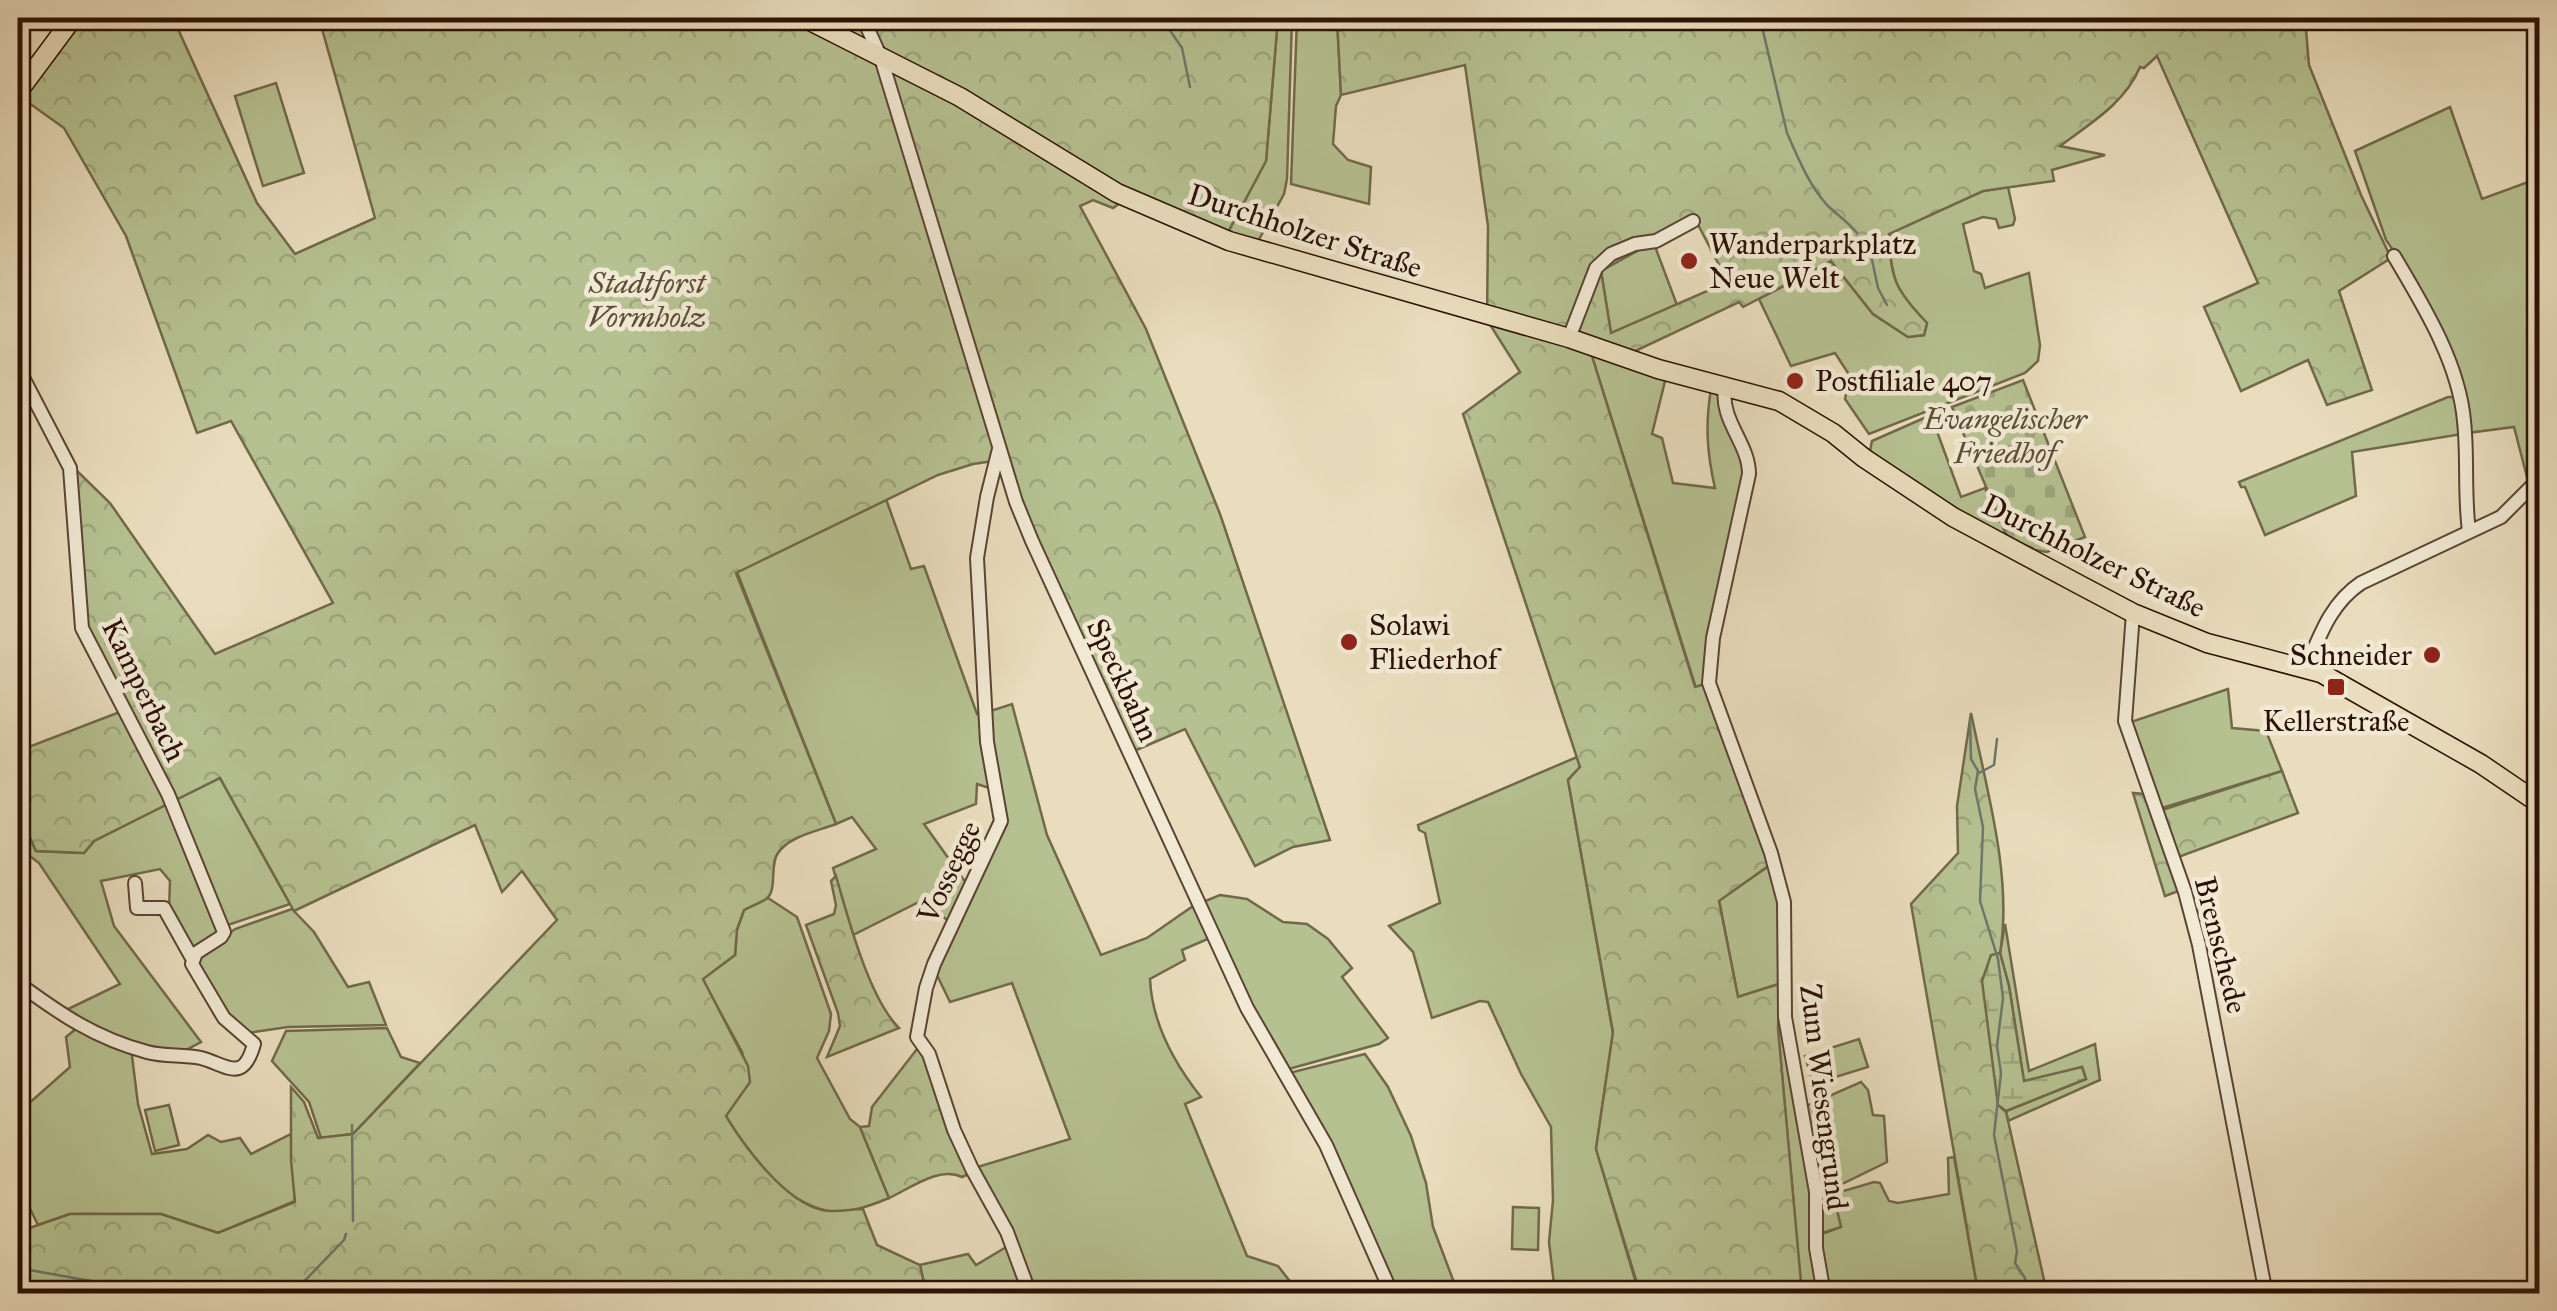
<svg xmlns="http://www.w3.org/2000/svg" width="2557" height="1311" viewBox="0 0 2557 1311" font-family="'IM FELL Great Primer',serif">
  <defs>
    <pattern id="forest-crowns" width="20" height="18" patternUnits="userSpaceOnUse" patternTransform="scale(2.5)"><rect width="20" height="18" fill="#b6c191"/><path d="M2 6a3 3 0 1 1 6 0M12 15a3 3 0 1 1 6 0" fill="none" stroke="#9da57c"/></pattern>
    <pattern id="wetland-marsh" width="20" height="14" patternUnits="userSpaceOnUse" patternTransform="scale(2.5)"><rect width="20" height="14" fill="#b6c191"/><path d="M1 5h8M5 5V1M11 12h8M15 12V8" fill="none" stroke="#9da57c"/></pattern>
    <pattern id="cemetery-stones" width="16" height="16" patternUnits="userSpaceOnUse" patternTransform="scale(2.5)"><rect width="16" height="16" fill="#b6c191"/><path d="M2 7V4a2 2 0 0 1 4 0v3zM10 15v-3a2 2 0 0 1 4 0v3z" fill="#9da57c"/></pattern>
  </defs>
  <rect width="100%" height="100%" fill="#e9ddbd"/>
  <filter id="stains"><feTurbulence type="fractalNoise" baseFrequency=".002" numOctaves="4"/><feColorMatrix values="0 0 0 0 .2 0 0 0 0 .09 0 0 0 0 .02 0 0 0 .5 -.17"/></filter>
  <radialGradient id="worn" r=".72"><stop offset=".6" stop-color="#630" stop-opacity="0"/><stop offset="1" stop-color="#630" stop-opacity=".3"/></radialGradient>
  <g fill="#b6c191" stroke="#71694b" stroke-width="2.5">
    <polygon points="1278,18 1292,18 1287,179 1284,194 1257,243 1227,234 1266,161"/>
    <polygon points="1297,18 1337,18 1341,95 1336,106 1333,144 1348,160 1371,167 1369,204 1291,184"/>
    <polygon points="276,83 304,173 263,186 235,96"/>
    <polygon points="2450,107 2482,199 2539,178 2540,472 2528,481 2514,427 2467,433 2466,418 2404,266 2386,240 2355,151"/>
    <path d="M2008,187l7,32 -2,6 -14,3 -3,-9 -13,-2 -20,7 11,47 7,3 4,14 44,-15 11,72 -2,16 -13,12 -156,61 -24,-35 5,-23 -15,-23 -44,13 -32,-67 72,-38 42,53 35,23 16,-2 3,-12c-31,-32 -37,-44 -38,-90l94,-42z"/>
    <polygon points="1653,241 1677,305 1611,334 1601,271"/>
    <path d="M1591,353l75,24 -14,57 10,4 11,45 42,5c-8,-35 -10,-63 -4,-99l6,1 28,71 -37,222 -12,5z"/>
    <polygon points="2448,397 2456,397 2462,434 2352,452 2356,496 2265,535 2245,487 2241,487 2239,482"/>
    <polygon points="1931,415 1961,497 1985,488 2007,536 2035,550 2031,556 1873,456 1870,451 1872,441"/>
    <polygon points="886,499 911,569 924,566 977,714 982,713 989,788 977,784 976,804 924,824 969,887 950,922 921,901 853,935 833,868 876,849 852,817 836,824 737,572"/>
    <polygon points="2228,689 2232,728 2266,731 2282,771 2159,809 2131,722"/>
    <path d="M1012,704l35,131 54,120 46,-17 49,-34 14,34 -28,12 3,10 -35,19c2,45 24,84 51,118l-16,7 62,152 31,10 21,27h-266l-59,-125 96,-29 -58,-156 -62,19 -15,-31 68,-145 -16,-114z"/>
    <polygon points="1577,757 1580,767 1568,780 1613,1033 1596,1149 1639,1293 1555,1293 1549,1242 1553,1200 1551,1127 1521,1074 1488,1002 1480,1001 1432,1018 1413,952 1389,926 1440,903 1425,833 1419,830 1418,825"/>
    <polygon points="220,778 290,904 228,925 224,924 173,801"/>
    <polygon points="169,803 220,933 192,952 169,910 170,881 160,869 101,881 114,926 201,1042 180,1053 153,1051 62,1012 120,984 39,863 26,853 18,854 18,811 36,851 84,853 94,841"/>
    <polygon points="1772,864 1779,889 1781,956 1822,1293 1802,1293 1800,1276 1778,1029 1779,984 1738,997 1719,900"/>
    <polygon points="1220,895 1247,899 1283,922 1307,924 1328,939 1352,968 1342,977 1388,1038 1379,1044 1285,1070 1264,1034 1203,902"/>
    <path d="M768,898l29,19 34,97 -2,17 -12,27 33,61 10,8 29,71c-19,8 -48,19 -69,11 -43,-14 -73,-57 -95,-93l25,-34 -8,-30 -40,-73 33,-24 2,-25 7,-20z"/>
    <polygon points="292,909 314,932 348,987 369,982 386,1025 288,1027 248,1033 230,1022 198,971 197,958 235,929"/>
    <polygon points="2005,924 2029,1071 2095,1044 2100,1080 2008,1121 2006,1111 2086,1079 2082,1067 2024,1082 2009,986 2000,953"/>
    <polygon points="78,1027 131,1048 138,1104 152,1154 187,1149 208,1135 221,1142 240,1138 251,1154 291,1134 295,1201 218,1233 161,1214 70,1214 38,1225 18,1184 18,1113 70,1067 66,1037"/>
    <polygon points="387,1028 401,1057 420,1063 353,1134 321,1138 309,1102 272,1061 286,1031"/>
    <polygon points="1859,1039 1868,1067 1813,1084 1805,1056"/>
    <polygon points="1365,1054 1388,1087 1411,1136 1426,1183 1433,1227 1458,1293 1396,1293 1289,1073"/>
    <polygon points="1861,1082 1868,1090 1873,1115 1884,1116 1887,1162 1844,1183 1821,1188 1804,1107"/>
    <polygon points="169,1105 179,1145 155,1151 145,1110"/>
    <polygon points="1954,1157 1977,1286 1962,1293 1827,1293 1819,1235 1841,1227 1833,1194 1874,1182 1880,1183 1889,1201 1898,1203 1949,1194 1948,1158"/>
    <polygon points="1513,1207 1539,1208 1538,1250 1512,1249"/>
    <polygon points="1008,1246 1026,1290 1018,1294 926,1293 920,1265 968,1254 976,1265"/>
    <polygon points="18,1281 110,1293 18,1293"/>
  </g>
  <g fill="url(#forest-crowns)" stroke="#71694b" stroke-width="2.5" fill-rule="evenodd">
    <path d="M81,18h92l84,185 38,51 80,-36 -56,-200h959l-12,143 -39,73 -107,-31 -7,5 -20,-8 -13,6 66,123 74,185 110,326 -37,7 -38,19 -70,-137 -51,22 -93,-201 -34,-91 -34,5 -35,11 -202,98 100,251c-18,7 -47,12 -58,29 -9,12 0,38 -12,46 -6,4 -15,7 -22,11l-7,19 -2,26 -32,24 45,87 2,16 -24,34c18,30 59,86 96,94 12,3 29,-1 41,-1l14,36 43,20 6,28 -816,1 -92,-13v-53l6,2 46,-16h91l57,19 77,-31 -4,-42v-73l13,15 14,36 35,-4 204,-214 -35,-49 -20,21 -27,-67 -181,86 -74,-133 -126,63 -10,12 -48,-2 -18,-40v-60l107,-41 -42,-83 -11,-161 38,37 105,151 118,-51 -102,-182 -34,12 -71,-197 -62,-108 -42,-30z"/>
    <path d="M1337,18h968l4,47 52,130 30,63 -52,33 33,99 -45,15 -19,-45 -67,31 -37,-84 54,-24 -101,-227 -13,12 -4,-1c-15,36 -49,56 -80,79l45,9 -53,15 2,11 -71,10 -94,43c1,45 7,57 38,89l-3,12 -16,2 -35,-23 -42,-53 -88,46 -4,-5 -110,52 -38,-1 104,334 13,-4 63,181 -52,37 19,96 41,-13 -1,45 24,264h-162l-44,-144 17,-117 -45,-252 12,-13 -117,-353 57,-42 -33,-52 1,-94 -23,-161 -124,30zM1695,219l33,63 -117,51 -10,-62z"/>
    <path d="M1971,713c15,74 42,165 29,240l-9,3 7,149 8,7 41,181h-84l14,-7 -66,-382 47,-51 -1,-47z"/>
    <polygon points="2282,771 2298,813 2170,860 2181,890 2165,896 2133,793 2144,794 2153,813"/>
    <path d="M836,876c12,42 33,122 63,152l-72,29 13,-31 -2,-13 -32,-88 28,-11 2,-9 -5,-24z"/>
    <path d="M917,1049l7,4 47,120 -9,4c-23,-11 -51,11 -73,21l-29,-71 9,-1 3,-19z"/>
    <polygon points="1833,1194 1841,1227 1819,1234 1818,1197"/>
  </g>
  <polygon fill="url(#wetland-marsh)" stroke="#71694b" stroke-width="2.5" points="2000,953 2009,986 2024,1081 2082,1067 2086,1079 2006,1111 1998,1105 1982,981 1991,955"/>
  <polygon fill="url(#cemetery-stones)" stroke="#71694b" stroke-width="2.5" points="2023,380 2085,537 2047,552 2035,550 2007,536 1952,407"/>
  <g fill="none" stroke-linecap="round" stroke-linejoin="round">
    <g stroke="#6c786a" stroke-width="2.5">
      <polyline points="1167,18 1167,26 1182,48 1190,87"/>
      <path d="M1760,18l27,115c11,25 22,52 40,72 9,9 21,17 30,28"/>
      <polyline points="1868,241 1878,288 1887,305"/>
      <polyline points="1970,718 1971,759 1978,771 1975,789 1983,827 1980,901 1998,959 2003,998 1997,1046 2001,1073 1994,1135 2017,1251 2015,1263 2025,1278 2027,1294"/>
      <polyline points="1979,773 1994,765 1997,739"/>
      <polyline points="352,1125 353,1221"/>
      <polyline points="18,1268 91,1281 174,1286 194,1294"/>
      <polyline points="18,1292 24,1294"/>
      <polyline points="292,1294 344,1240 346,1234"/>
    </g>
    <defs>
      <g id="minor">
        <polyline points="863,18 881,58 1016,502 1032,541 1247,1008 1326,1145 1392,1294"/>
        <path d="M2394,256c29,49 65,107 70,165 4,36 0,73 5,110"/>
        <polyline points="1569,338 1596,268 1611,254 1635,244 1656,241 1693,221"/>
        <path d="M18,368l52,100 12,160 86,166 56,138 -3,5 -25,16 -4,11 32,54 30,26c-11,40 -27,21 -53,14 -18,-4 -36,-1 -54,-6 -52,-14 -87,-38 -129,-69"/>
        <path d="M1725,388c-5,33 24,55 24,86l-36,164 -4,45 62,170 13,49 1,115 31,175v56l8,46"/>
        <polyline points="999,449 987,497 977,558 987,742 1001,821 934,964 926,988 917,1037 929,1054 954,1130 972,1169 1007,1232 1030,1294"/>
        <polyline points="2133,613 2125,721 2185,892 2199,945 2266,1294"/>
        <path d="M2306,668c14,-33 25,-65 55,-85l140,-66 39,-39"/>
        <polyline points="135,883 137,908 164,908 192,958"/>
      </g>
      <g id="major">
        <polyline points="804,18 960,97 1117,193 1229,241 1569,338 1658,369 1779,401 1833,433 1864,458 1953,517 2080,585 2133,613 2207,643 2321,673 2481,764 2540,804"/>
        <polyline points="18,92 73,18"/>
      </g>
    </defs>
    <use href="#minor" stroke="#5b4433" stroke-width="16"/>
    <use href="#major" stroke="#2c1105" stroke-width="21"/>
    <use href="#minor" stroke="#f1e9d4" stroke-width="12"/>
    <use href="#major" stroke="#e9ddbd" stroke-width="18"/>
  </g>
  <g fill="#8f2418" stroke="#f1e9d4" stroke-width="4">
    <circle cx="1689" cy="261" r="10"/>
    <circle cx="1795" cy="381" r="10"/>
    <circle cx="1349" cy="642" r="10"/>
    <circle cx="2432" cy="655" r="10"/>
    <rect x="2326" y="677" width="20" height="20" rx="5"/>
  </g>
  <g text-anchor="middle" stroke-width="9" stroke-linejoin="round" paint-order="stroke">
    <g font-size="30" fill="#2c1105" stroke="#f1e9d4">
      <text transform="translate(1305 231) rotate(18)" y="10">Durchholzer Straße</text>
      <text transform="translate(2094 556) rotate(26)" y="10">Durchholzer Straße</text>
      <text transform="translate(1123 680) rotate(65)" y="10">Speckbahn</text>
      <text transform="translate(144 690) rotate(64)" y="10">Kamperbach</text>
      <text transform="translate(949 872) rotate(-65)" y="10">Vossegge</text>
      <text transform="translate(2221 945) rotate(76)" y="10">Brenschede</text>
      <text transform="translate(1824 1097) rotate(83)" y="10">Zum Wiesengrund</text>
    </g>
    <g font-size="30" fill="#2c1105" stroke="#f1e9d4" text-anchor="start">
      <text x="1709" y="254">Wanderparkplatz<tspan x="1709" dy="34">Neue Welt</tspan></text>
      <text x="1815" y="391">Postfiliale 407</text>
      <text x="1369" y="635">Solawi<tspan x="1369" dy="34">Fliederhof</tspan></text>
      <text x="2412" y="665" text-anchor="end">Schneider</text>
      <text x="2336" y="731" text-anchor="middle">Kellerstraße</text>
    </g>
    <g font-size="30" font-style="italic" fill="#5c4f36" stroke="#f1e9d4">
      <text x="647" y="293">Stadtforst<tspan x="647" dy="34">Vormholz</tspan></text>
      <text x="2005" y="429">Evangelischer<tspan x="2005" dy="34">Friedhof</tspan></text>
    </g>
  </g>
  <rect width="2557" height="1311" fill="none" stroke="#e9ddbd" stroke-width="60"/>
  <rect x="20" y="20" width="2517" height="1271" fill="none" stroke="#2c1105" stroke-width="5"/>
  <rect x="30" y="30" width="2497" height="1251" fill="none" stroke="#2c1105" stroke-width="2.5"/>
  <rect width="100%" height="100%" filter="url(#stains)"/>
  <rect width="100%" height="100%" fill="url(#worn)"/>
</svg>
